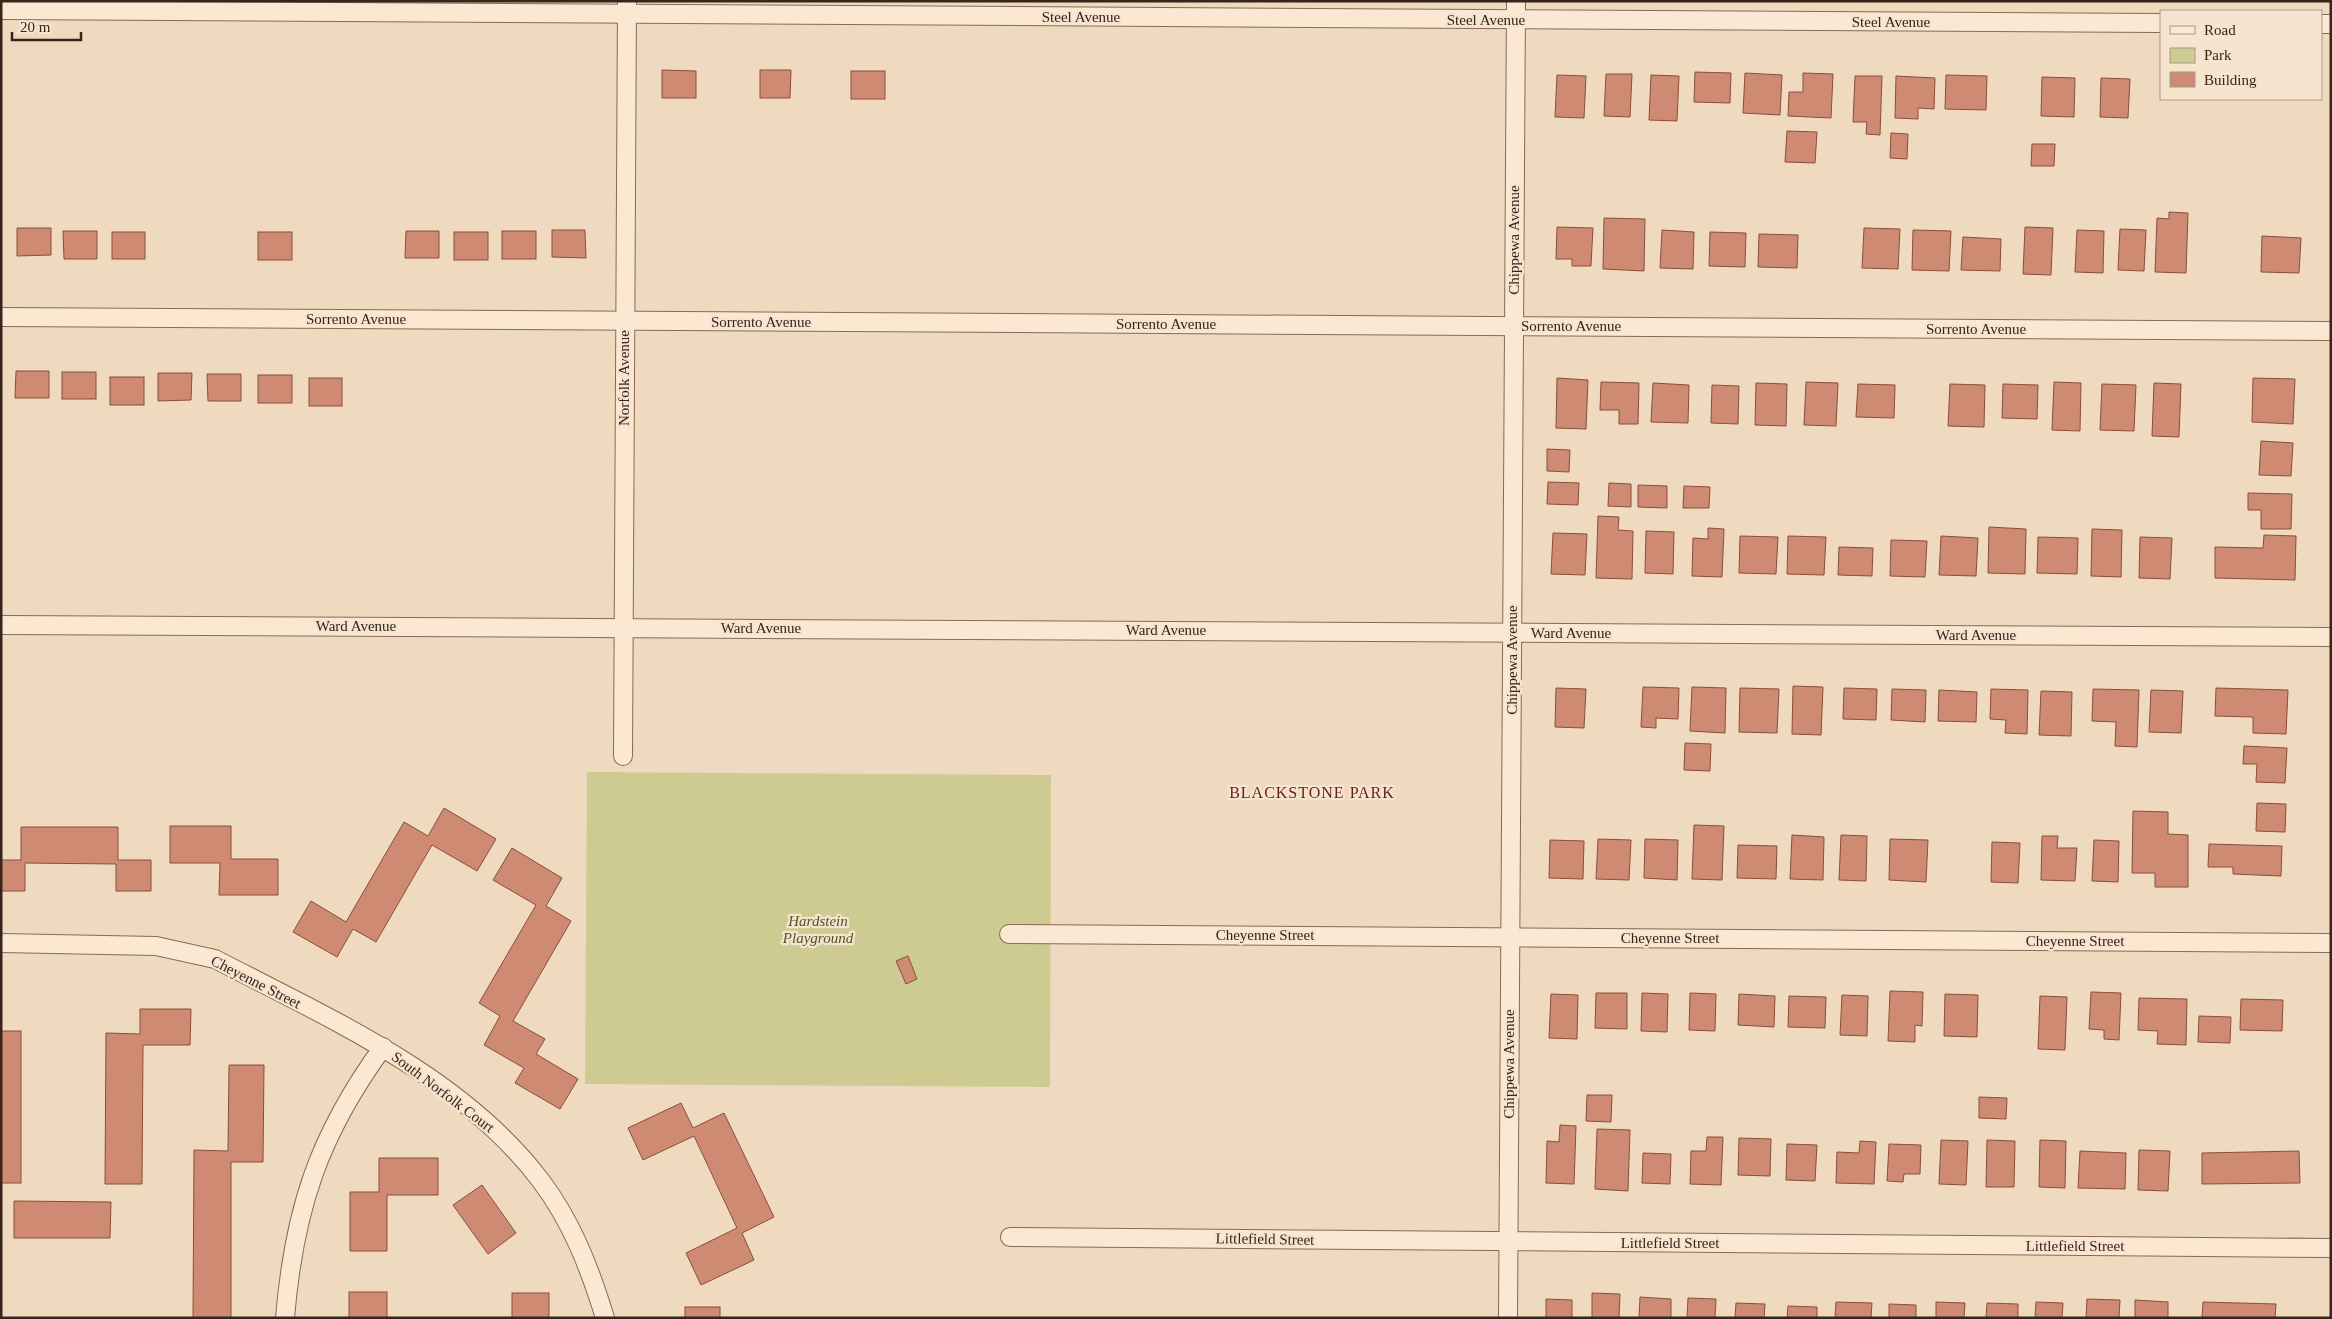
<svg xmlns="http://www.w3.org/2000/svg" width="2332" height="1319" viewBox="0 0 2332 1319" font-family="'Times New Roman',serif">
  <rect width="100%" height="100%" fill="#efd9bf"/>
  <polygon fill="#cecb92" points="587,772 1051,775 1050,1087 585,1084"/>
  <g fill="#cf8a73" stroke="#884e3c">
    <polygon points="662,70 696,71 696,98 662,98"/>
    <polygon points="760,70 791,70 790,98 760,98"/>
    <rect x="851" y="71" width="34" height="28"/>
    <polygon points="1695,72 1731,73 1730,103 1694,102"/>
    <polygon points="1745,73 1782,75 1780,115 1743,113"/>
    <polygon points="1803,73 1833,74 1831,118 1788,116 1789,92 1803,92"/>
    <polygon points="1606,74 1632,74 1630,117 1604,116"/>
    <polygon points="1557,75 1586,76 1584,118 1555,117"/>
    <polygon points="1651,75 1679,76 1677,121 1649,120"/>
    <polygon points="1946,75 1987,76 1986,110 1945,109"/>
    <polygon points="1855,76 1882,76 1880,135 1866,134 1867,122 1853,122"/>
    <polygon points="1896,76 1935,78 1934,109 1918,108 1918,119 1895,118"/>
    <polygon points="2042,77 2075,78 2074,117 2041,116"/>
    <polygon points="2101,78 2130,79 2128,118 2100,117"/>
    <polygon points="1787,131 1817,132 1815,163 1785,162"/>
    <polygon points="1891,133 1908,134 1907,159 1890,158"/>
    <polygon points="2032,144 2055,144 2054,166 2031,166"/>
    <polygon points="2169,212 2188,213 2186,273 2155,272 2157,218 2169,219"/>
    <polygon points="1604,218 1645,219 1644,271 1603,269"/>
    <polygon points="1557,227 1593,228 1591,266 1572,266 1572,259 1556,259"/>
    <polygon points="2025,227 2053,228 2051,275 2023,274"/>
    <polygon points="17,228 51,228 51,255 17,256"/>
    <polygon points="1864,228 1900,229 1898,269 1862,268"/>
    <polygon points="2120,229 2146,230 2144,271 2118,270"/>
    <polygon points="552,230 585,230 586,258 552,257"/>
    <polygon points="1662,230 1694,232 1693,269 1660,268"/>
    <polygon points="1913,230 1951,231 1949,271 1912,270"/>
    <polygon points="2077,230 2104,231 2103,273 2075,272"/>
    <polygon points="63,231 97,231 97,259 64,259"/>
    <polygon points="406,231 439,231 439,258 405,258"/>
    <rect x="502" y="231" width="34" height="28"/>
    <rect x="112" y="232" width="33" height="27"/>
    <rect x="258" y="232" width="34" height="28"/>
    <rect x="454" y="232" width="34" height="28"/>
    <polygon points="1710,232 1746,233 1745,267 1709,266"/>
    <polygon points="1759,234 1798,235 1797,268 1758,267"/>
    <polygon points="2262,236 2301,238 2299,273 2261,272"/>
    <polygon points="1963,237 2001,239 2000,271 1961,270"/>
    <polygon points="16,371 49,371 49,398 15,398"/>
    <rect x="62" y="372" width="34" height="27"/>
    <polygon points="158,373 192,373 191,400 158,401"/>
    <polygon points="207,374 241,374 241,401 208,401"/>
    <rect x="258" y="375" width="34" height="28"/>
    <rect x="110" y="377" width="34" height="28"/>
    <rect x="309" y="378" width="33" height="28"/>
    <polygon points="1557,378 1588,380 1586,429 1556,428"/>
    <polygon points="2253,378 2295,379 2293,424 2252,422"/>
    <polygon points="1601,382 1639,383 1638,424 1619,424 1619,410 1600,410"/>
    <polygon points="1806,382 1838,383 1836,426 1804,425"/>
    <polygon points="2054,382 2081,383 2080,431 2052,430"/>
    <polygon points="1653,383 1689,385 1688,423 1651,422"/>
    <polygon points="1756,383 1787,384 1786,426 1755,425"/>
    <polygon points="2154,383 2181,384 2179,437 2152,436"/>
    <polygon points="1858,384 1895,385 1894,418 1856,417"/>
    <polygon points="1950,384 1985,385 1984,427 1948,426"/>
    <polygon points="2003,384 2038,385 2037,419 2002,418"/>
    <polygon points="2102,384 2136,385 2134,431 2100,430"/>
    <polygon points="1712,385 1739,386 1738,424 1711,423"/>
    <polygon points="2261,441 2293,443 2291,476 2259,475"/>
    <polygon points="1547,449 1570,450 1569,472 1547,471"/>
    <polygon points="1548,482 1579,483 1578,505 1547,504"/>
    <polygon points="1609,483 1631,484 1631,507 1608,506"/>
    <polygon points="1638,485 1667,486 1667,508 1638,507"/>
    <polygon points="1684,486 1710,487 1709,508 1683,508"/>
    <polygon points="2248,493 2292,494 2291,529 2261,529 2261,510 2248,510"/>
    <polygon points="1598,516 1619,517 1618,530 1633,531 1632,579 1596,578"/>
    <polygon points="1989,527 2026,529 2025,574 1988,573"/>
    <polygon points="1708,528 1724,529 1722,577 1692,576 1693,538 1708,539"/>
    <polygon points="2092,529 2122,530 2121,577 2091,576"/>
    <polygon points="1646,531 1674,532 1673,574 1645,573"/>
    <polygon points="1553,533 1587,534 1585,575 1551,574"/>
    <polygon points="2264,535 2296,536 2295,580 2215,578 2215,547 2263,548"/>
    <polygon points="1740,536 1778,537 1776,574 1739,573"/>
    <polygon points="1788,536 1826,537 1824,575 1787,574"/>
    <polygon points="1941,536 1978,538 1976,576 1939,575"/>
    <polygon points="2038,537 2078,538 2077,574 2037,573"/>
    <polygon points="2140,537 2172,538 2170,579 2139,578"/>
    <polygon points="1891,540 1927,541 1925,577 1890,576"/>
    <polygon points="1839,547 1873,548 1872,576 1838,575"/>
    <polygon points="1793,686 1823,687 1821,735 1792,734"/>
    <polygon points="1643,687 1679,688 1678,719 1656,718 1656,728 1641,727"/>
    <polygon points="1692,687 1726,688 1725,733 1690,731"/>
    <polygon points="1556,688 1586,689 1584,728 1555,727"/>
    <polygon points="1740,688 1779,689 1777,733 1739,732"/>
    <polygon points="1844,688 1877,689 1876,720 1843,719"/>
    <polygon points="2216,688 2288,690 2286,734 2253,733 2253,717 2215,716"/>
    <polygon points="1892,689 1926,690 1925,722 1891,720"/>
    <polygon points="1991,689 2028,690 2027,734 2005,733 2006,720 1990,719"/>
    <polygon points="2093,689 2139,690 2137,747 2115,746 2116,722 2092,721"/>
    <polygon points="1939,690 1977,692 1976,722 1938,721"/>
    <polygon points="2151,690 2183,691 2181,733 2149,732"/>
    <polygon points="2041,691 2072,692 2071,736 2039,735"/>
    <polygon points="1685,743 1711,744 1710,771 1684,770"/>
    <polygon points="2244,746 2287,748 2285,783 2256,782 2257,764 2243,764"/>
    <polygon points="2257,803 2286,804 2285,832 2256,831"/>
    <polygon points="444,808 496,839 477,871 432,845 376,942 353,929 337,957 293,932 311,901 346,922 404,822 428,836"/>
    <polygon points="2133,811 2168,812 2168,834 2188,835 2188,887 2155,887 2155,873 2132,873"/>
    <polygon points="1694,825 1724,826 1722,880 1692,879"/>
    <polygon points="170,826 231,826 231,859 278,859 278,895 219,895 220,863 170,863"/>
    <polygon points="21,827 118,827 118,860 151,860 151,891 116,891 116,864 25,863 25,891 1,891 1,860 21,860"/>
    <polygon points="1792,835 1824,837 1823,880 1790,879"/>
    <polygon points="1841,835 1867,836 1866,881 1839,880"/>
    <polygon points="2042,836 2058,836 2057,848 2077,848 2075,881 2041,880"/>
    <polygon points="1598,839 1631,840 1629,880 1596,879"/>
    <polygon points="1645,839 1678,840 1677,880 1644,878"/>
    <polygon points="1890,839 1928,840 1926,882 1889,880"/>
    <polygon points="1550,840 1584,841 1583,879 1549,878"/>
    <polygon points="2094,840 2119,841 2118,882 2092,881"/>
    <polygon points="1992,842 2020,843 2018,883 1991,882"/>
    <polygon points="2209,844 2282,846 2281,876 2233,874 2233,867 2208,867"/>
    <polygon points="1738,845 1777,846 1776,879 1737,878"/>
    <polygon points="512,848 562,878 546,906 571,921 513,1021 545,1039 536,1054 578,1079 560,1109 515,1083 524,1068 484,1045 500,1016 479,1003 536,905 493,880"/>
    <polygon points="908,956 917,979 906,984 896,961"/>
    <polygon points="1890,991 1923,992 1922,1026 1915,1025 1915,1042 1888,1041"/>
    <polygon points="2091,992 2121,993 2119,1040 2104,1039 2104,1030 2089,1029"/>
    <polygon points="1596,993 1627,993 1627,1029 1595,1028"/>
    <polygon points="1642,993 1668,994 1667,1032 1641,1031"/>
    <polygon points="1690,993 1716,994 1715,1031 1689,1030"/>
    <polygon points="1551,994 1578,995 1577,1039 1549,1038"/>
    <polygon points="1739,994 1775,996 1774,1027 1738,1025"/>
    <polygon points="1945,994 1978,995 1977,1037 1944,1036"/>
    <polygon points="1842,995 1868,996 1867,1036 1840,1035"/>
    <polygon points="1789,996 1826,997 1825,1028 1788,1027"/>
    <polygon points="2040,996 2067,997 2065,1050 2038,1049"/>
    <polygon points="2139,998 2187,999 2186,1045 2157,1044 2158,1031 2138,1030"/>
    <polygon points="2241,999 2283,1000 2282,1031 2240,1030"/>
    <polygon points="140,1009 191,1009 190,1045 143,1045 142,1184 105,1184 106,1033 140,1034"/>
    <polygon points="2199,1016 2231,1017 2230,1043 2198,1042"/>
    <rect x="1" y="1031" width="20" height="152"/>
    <polygon points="229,1065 264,1065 263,1162 231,1162 231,1318 193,1318 194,1150 228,1151"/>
    <polygon points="1587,1095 1612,1095 1611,1122 1586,1121"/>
    <polygon points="1979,1097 2007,1098 2006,1119 1979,1118"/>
    <polygon points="681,1103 693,1128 724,1113 774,1217 742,1233 754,1260 701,1285 686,1253 737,1228 694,1136 643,1160 628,1128"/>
    <polygon points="1560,1125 1576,1126 1574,1184 1546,1183 1547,1141 1559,1142"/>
    <polygon points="1597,1129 1630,1130 1628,1191 1595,1189"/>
    <polygon points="1707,1137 1723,1137 1721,1185 1690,1184 1691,1151 1706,1151"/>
    <polygon points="1739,1138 1771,1139 1770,1176 1738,1175"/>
    <polygon points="1941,1140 1968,1141 1966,1185 1939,1184"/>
    <polygon points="1987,1140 2015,1141 2014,1187 1986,1187"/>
    <polygon points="2040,1140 2066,1141 2065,1188 2039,1187"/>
    <polygon points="1860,1141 1876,1142 1874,1184 1836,1183 1837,1152 1859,1153"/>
    <polygon points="1787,1144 1817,1145 1815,1181 1786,1180"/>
    <polygon points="1889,1144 1921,1145 1920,1174 1904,1174 1903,1182 1887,1181"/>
    <polygon points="2139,1150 2170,1151 2168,1191 2138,1190"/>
    <polygon points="2080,1151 2126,1153 2125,1189 2078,1188"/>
    <polygon points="2299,1151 2300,1183 2202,1184 2202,1153"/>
    <polygon points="1643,1153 1671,1154 1670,1184 1642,1183"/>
    <polygon points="379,1158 438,1158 438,1195 387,1195 387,1251 350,1251 350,1192 379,1192"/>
    <polygon points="482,1185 516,1233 488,1254 453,1205"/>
    <polygon points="14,1201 111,1202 110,1238 14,1238"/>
    <rect x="349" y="1292" width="38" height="26"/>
    <rect x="512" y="1293" width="37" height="25"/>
    <polygon points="1592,1293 1620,1294 1619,1318 1592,1318"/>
    <polygon points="1640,1297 1671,1299 1671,1318 1639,1318"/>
    <polygon points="1688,1298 1716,1299 1715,1318 1687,1318"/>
    <polygon points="1546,1299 1572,1300 1572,1318 1546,1318"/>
    <polygon points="2087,1299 2120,1300 2119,1318 2086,1318"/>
    <polygon points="2135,1300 2168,1302 2168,1318 2135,1318"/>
    <polygon points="1836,1302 1872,1303 1871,1318 1835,1318"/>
    <polygon points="1936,1302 1965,1303 1964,1318 1936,1318"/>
    <polygon points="2036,1302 2063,1303 2062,1318 2035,1318"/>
    <polygon points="2203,1302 2276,1304 2275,1318 2202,1318"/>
    <polygon points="1736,1303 1765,1304 1764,1318 1735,1318"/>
    <polygon points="1987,1303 2018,1304 2018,1318 1986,1318"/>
    <polygon points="1889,1304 1916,1305 1916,1318 1889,1318"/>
    <polygon points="1788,1306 1817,1307 1817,1318 1787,1318"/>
    <rect x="685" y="1307" width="35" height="11"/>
  </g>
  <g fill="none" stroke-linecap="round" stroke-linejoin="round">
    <defs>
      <g id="street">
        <polyline points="1,10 2161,23"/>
        <polyline points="2321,24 2331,24"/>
        <polyline points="1,317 2331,331"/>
        <polyline points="1,625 2331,637"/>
        <polyline points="623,756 627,1"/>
        <polyline points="1009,934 2331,943"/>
        <path d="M1,943l155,3 59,13c113,59 247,117 326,222 31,41 49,88 64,137"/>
        <polyline points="1010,1237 2331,1248"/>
        <path d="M285,1318c9,-109 34,-183 98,-271"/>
        <polyline points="1508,1318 1516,1"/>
      </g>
    </defs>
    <use href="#street" stroke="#886957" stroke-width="20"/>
    <use href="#street" stroke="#fae8d2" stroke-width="18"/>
  </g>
  <g text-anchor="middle" stroke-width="4.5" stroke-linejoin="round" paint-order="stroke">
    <g font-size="15" fill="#37251c" stroke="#f6e4cf">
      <text x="1081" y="22">Steel Avenue</text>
      <text x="1486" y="25">Steel Avenue</text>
      <text x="1891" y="27">Steel Avenue</text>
      <text transform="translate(1514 240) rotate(-90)" y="5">Chippewa Avenue</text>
      <text x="356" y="324">Sorrento Avenue</text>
      <text x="761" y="327">Sorrento Avenue</text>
      <text x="1166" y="329">Sorrento Avenue</text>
      <text x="1571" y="331">Sorrento Avenue</text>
      <text x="1976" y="334">Sorrento Avenue</text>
      <text transform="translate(624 378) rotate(-90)" y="5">Norfolk Avenue</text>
      <text x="356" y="631">Ward Avenue</text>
      <text x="761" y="633">Ward Avenue</text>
      <text x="1166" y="635">Ward Avenue</text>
      <text x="1571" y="638">Ward Avenue</text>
      <text x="1976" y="640">Ward Avenue</text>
      <text transform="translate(1512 660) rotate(-90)" y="5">Chippewa Avenue</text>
      <text x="1265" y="940">Cheyenne Street</text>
      <text x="1670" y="943">Cheyenne Street</text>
      <text x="2075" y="946">Cheyenne Street</text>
      <text transform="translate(256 982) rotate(27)" y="5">Cheyenne Street</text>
      <text transform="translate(1509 1064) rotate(-90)" y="5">Chippewa Avenue</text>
      <text transform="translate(443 1092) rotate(37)" y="5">South Norfolk Court</text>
      <text transform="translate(1265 1239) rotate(1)" y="5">Littlefield Street</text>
      <text x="1670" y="1248">Littlefield Street</text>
      <text x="2075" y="1251">Littlefield Street</text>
    </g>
    <g font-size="15" font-style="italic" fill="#505422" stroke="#f6e4cf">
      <text x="818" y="926">Hardstein<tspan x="818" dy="17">Playground</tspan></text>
    </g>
    <g font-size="16" letter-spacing="1" fill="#651d1a" stroke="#f6e4cf">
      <text x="1312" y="798">BLACKSTONE PARK</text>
    </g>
  </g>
  <rect width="2332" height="1319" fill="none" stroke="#37251c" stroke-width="5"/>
  <rect x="2160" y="10" width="162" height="90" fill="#f6e4cf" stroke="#aa9887"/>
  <rect x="2170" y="26" width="25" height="8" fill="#fae8d2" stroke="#aa9887"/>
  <text x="2204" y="35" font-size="15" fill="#37251c">Road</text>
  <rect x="2170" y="48" width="25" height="15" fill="#cecb92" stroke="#aa9887"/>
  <text x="2204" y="60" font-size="15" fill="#37251c">Park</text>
  <rect x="2170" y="72" width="25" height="15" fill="#cf8a73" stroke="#aa9887"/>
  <text x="2204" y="85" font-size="15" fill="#37251c">Building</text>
  <path d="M12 32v8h69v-8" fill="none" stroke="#37251c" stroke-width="2.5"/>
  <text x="20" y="32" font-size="15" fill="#37251c" stroke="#f6e4cf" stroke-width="4" paint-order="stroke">20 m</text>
</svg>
